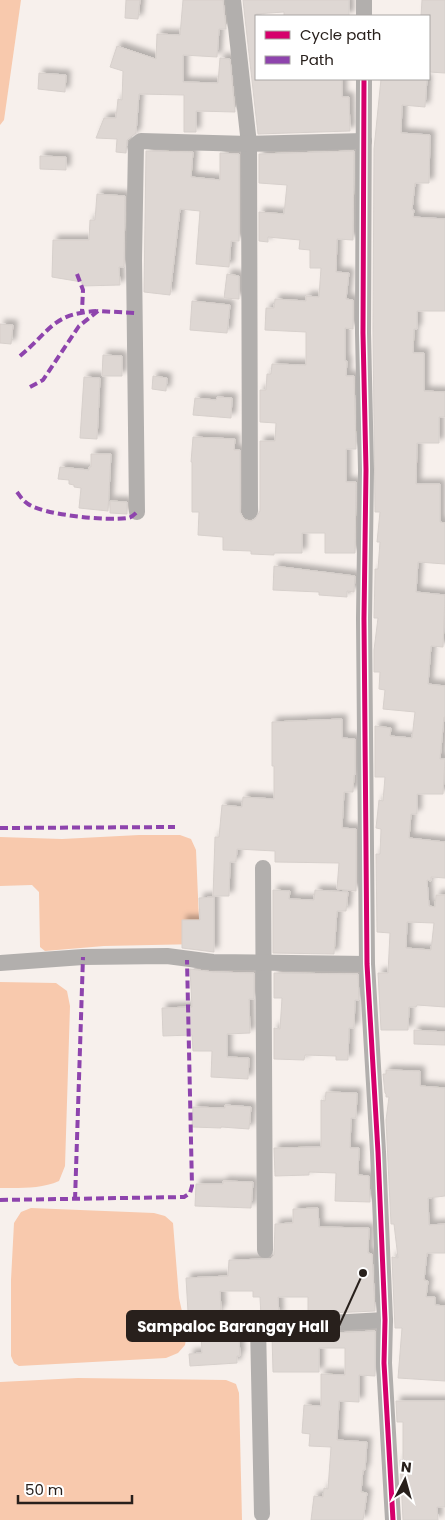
<svg xmlns="http://www.w3.org/2000/svg" width="445" height="1520" viewBox="0 0 445 1520" font-family="Poppins,sans-serif">
  <defs>
    <filter id="shadow"><feDropShadow dx="4.5" dy="-4.5" stdDeviation="2.5" flood-color="#0004"/></filter>
  </defs>
  <rect width="100%" height="100%" fill="#f7f0ec"/>
  <g fill="#f8c9ad">
    <polygon points="0,0 21,0 4,120 0,125"/>
    <polygon points="139,835 180,835 191,839 196,850 200,944 104,946 45,951 40,947 39,892 32,885 0,886 0,837 62,839"/>
    <path d="M0,982l56,1 11,8 3,15 -5,160 -6,15c-18,8 -39,7 -59,7z"/>
    <polygon points="31,1208 154,1213 165,1216 173,1223 179,1298 187,1334 185,1345 178,1353 166,1358 19,1366 14,1363 11,1356 11,1280 14,1223 21,1212"/>
    <polygon points="78,1378 226,1380 236,1384 239,1393 242,1520 0,1520 0,1382"/>
  </g>
  <g fill="#ded7d3" stroke="#d7d0cc" fill-rule="evenodd" filter="url(#shadow)">
    <polygon points="126,0 140,0 138,19 125,18"/>
    <polygon points="183,0 223,0 226,29 219,29 217,57 183,55 183,82 218,83 220,58 230,59 235,112 196,111 196,132 184,132 184,95 139,94 136,133 127,140 126,153 116,152 117,139 96,138 104,118 116,118 118,99 122,100 123,71 110,67 117,46 156,59 157,34 180,35"/>
    <polygon points="243,0 349,0 349,16 284,16 284,12 256,14 256,79 342,79 342,97 349,97 350,131 258,134"/>
    <polygon points="422,0 445,0 445,73 429,72 429,16 421,16"/>
    <polygon points="39,73 66,75 65,92 38,89"/>
    <path d="M381,79h46l-2,28 -23,-2 -1,28 29,2 -1,48h-14l-3,27h2l-1,7 32,2v92h-28v18h-3l-1,24h11v38l21,1v25h-6v26h-22l-1,41h24v38l5,1v41l-27,-2 -2,30 29,3 -2,52 -12,-1 -3,38 17,2v31h-1l-4,42h5l-2,35h-26v20h-6l-2,24 36,4v36l-14,-1v4l-4,-1 2,26 6,1 1,-12h9v112l-28,-2 -1,2h-7l-1,23h-27l-3,-57h10l2,-40 -13,-1 -1,-78h4l1,-25 -5,-1 3,-28 4,1 2,-24h-10v-51l16,2 -1,8 22,2 3,-26 -32,-3 2,-19 -6,-1 1,-17h-6v-22l4,-32h-4l1,-43v-6h3l2,-27h-3l3,-30h-5l-2,-182 1,-181zM407,922l27,1 -3,27 -25,-2z"/>
    <polygon points="146,151 193,152 191,177 220,180 220,153 239,154 239,241 231,241 229,267 196,264 200,211 180,209 170,295 144,292"/>
    <polygon points="354,151 353,240 337,239 336,272 349,273 346,299 353,300 353,329 345,328 345,361 347,361 346,376 354,376 356,449 346,449 346,482 356,482 355,553 325,553 325,533 302,533 302,553 274,553 274,555 251,554 251,551 223,550 223,537 198,535 199,512 192,512 192,462 191,462 193,437 235,439 234,450 240,450 240,512 242,516 245,520 251,521 255,519 260,511 260,441 275,441 276,423 260,422 260,390 266,390 267,374 271,374 272,364 306,365 306,332 265,330 266,308 274,308 275,299 306,301 306,296 319,297 321,268 310,268 310,250 299,249 300,240 268,237 268,242 259,241 259,212 284,214 287,185 259,183 259,154"/>
    <polygon points="40,156 66,157 66,170 40,169"/>
    <polygon points="97,194 125,196 124,267 119,267 120,285 82,286 82,282 52,277 53,240 89,240 90,220 95,220"/>
    <polygon points="227,274 239,276 239,299 224,298"/>
    <polygon points="192,301 230,305 227,333 190,330"/>
    <polygon points="0,324 13,325 11,344 0,343"/>
    <polygon points="103,355 122,356 122,376 102,376"/>
    <polygon points="153,376 167,378 166,391 152,389"/>
    <polygon points="84,377 100,378 97,439 80,438"/>
    <polygon points="217,397 232,398 231,418 193,415 195,398 216,400"/>
    <polygon points="91,454 111,454 108,511 79,508 81,488 74,487 74,485 69,484 69,480 58,479 60,467 89,470 89,467 91,467"/>
    <polygon points="110,501 127,502 127,514 110,513"/>
    <polygon points="274,566 355,576 354,592 347,591 347,597 319,595 319,592 273,590"/>
    <polygon points="342,719 342,738 355,739 355,775 354,775 353,792 344,792 342,828 356,829 356,891 337,889 339,863 275,862 275,851 237,849 236,862 230,862 229,896 213,896 215,837 219,837 222,805 242,807 243,797 274,799 274,766 272,766 272,722"/>
    <polygon points="273,890 290,891 289,899 314,900 315,890 348,892 346,911 337,911 334,954 273,953"/>
    <polygon points="214,897 214,952 182,948 182,920 200,920 199,898"/>
    <polygon points="190,969 213,972 254,973 254,999 249,999 250,1033 227,1034 227,1057 249,1058 248,1079 211,1077 212,1051 193,1051 192,1035 163,1036 162,1008 192,1007"/>
    <polygon points="274,973 358,974 359,1000 355,1000 354,1028 349,1028 348,1060 336,1060 336,1056 305,1055 304,1060 274,1059 274,1028 280,1029 282,998 274,998"/>
    <polygon points="414,1030 445,1032 445,1045 414,1044"/>
    <polygon points="386,1070 420,1071 420,1086 445,1088 445,1196 428,1198 429,1225 445,1224 445,1253 427,1253 424,1280 428,1281 426,1297 435,1297 435,1305 445,1306 445,1381 398,1378 402,1328 395,1328 392,1257 398,1258 394,1224 391,1224 386,1120 389,1097 386,1097 386,1094 385,1093 383,1074 386,1074"/>
    <polygon points="326,1092 357,1093 356,1118 351,1118 350,1148 359,1148 358,1175 369,1176 370,1202 335,1201 336,1173 309,1172 309,1175 275,1176 274,1148 321,1147 321,1100 325,1101"/>
    <polygon points="225,1105 251,1107 249,1129 221,1127 221,1128 192,1127 193,1107 225,1108"/>
    <polygon points="223,1181 253,1182 251,1208 195,1206 196,1184 223,1184"/>
    <polygon points="318,1208 319,1227 369,1228 368,1253 372,1254 375,1311 308,1314 308,1297 278,1297 279,1316 261,1317 260,1297 253,1297 253,1291 220,1291 221,1310 217,1311 218,1335 226,1335 229,1337 239,1338 240,1356 237,1356 237,1363 190,1366 189,1354 202,1353 200,1312 188,1312 186,1278 228,1276 229,1260 270,1259 274,1255 275,1224 293,1223 293,1209"/>
    <polygon points="375,1331 375,1376 359,1375 359,1402 339,1401 337,1440 367,1442 365,1470 363,1470 361,1492 367,1493 363,1520 311,1520 314,1496 323,1497 324,1488 328,1489 331,1447 309,1446 310,1434 302,1433 304,1405 321,1406 321,1374 345,1375 345,1348 319,1348 319,1372 273,1372 272,1336"/>
    <polygon points="396,1401 445,1401 445,1507 437,1507 438,1520 403,1520 400,1460 403,1460 403,1422 397,1422"/>
  </g>
  <g fill="none" stroke-linecap="round" stroke-linejoin="round">
    <g stroke="#b2afad" stroke-width="16">
      <polyline points="233,0 249,144 250,511"/>
      <polyline points="364,0 364,16"/>
      <polyline points="364,79 363,333 366,470 364,619 367,964 378,1152 385,1320 384,1363 393,1520"/>
      <polyline points="137,512 134,260 136,145 141,141 249,144 364,141"/>
      <polyline points="263,868 265,1250"/>
      <polyline points="0,963 83,957 167,956 213,962 367,964"/>
      <polyline points="258,1326 262,1514"/>
      <polyline points="233,1328 385,1320"/>
    </g>
    <g stroke="#8e44ad" stroke-width="4" stroke-dasharray="8 4" stroke-linecap="butt">
      <polyline points="77,274 83,290 82,311"/>
      <path d="M20,356c31,-26 33,-43 78,-45"/>
      <polyline points="30,387 43,380 79,326 98,311 135,313"/>
      <path d="M17,492c3,4 6,9 11,12 16,11 79,17 99,14 4,0 7,-3 10,-6"/>
      <polyline points="0,828 175,827"/>
      <polyline points="0,1200 184,1197 190,1193 192,1186 187,960"/>
      <polyline points="75,1200 83,957"/>
    </g>
    <defs>
      <polyline id="cycleway" points="364,79 363,333 366,470 364,619 367,964 378,1152 385,1320 384,1363 393,1520"/>
    </defs>
    <use href="#cycleway" stroke="#fff" stroke-width="8"/>
    <use href="#cycleway" stroke="#d6006c" stroke-width="5"/>
  </g>
  <path fill="none" stroke="#28201c" stroke-width="2" d="M363 1273L339 1326"/>
  <circle fill="#28201c" stroke="#fff" stroke-width="2" cx="363" cy="1273" r="5"/>
  <rect fill="#28201c" stroke="#28201c" stroke-width="2" x="127" y="1311" width="212" height="30" rx="5"/>
  <g font-size="15" text-anchor="middle" font-weight="bold" fill="#fff">
    <text x="233" y="1332">Sampaloc Barangay Hall</text>
  </g>
  <rect x="255" y="15" width="175" height="65" fill="#ffffff" stroke="#a9a6a4"/>
  <rect x="265" y="31" width="25" height="8" fill="#d6006c" stroke="#a9a6a4"/>
  <text x="300" y="40" font-size="15" fill="#28201c">Cycle path</text>
  <rect x="265" y="56" width="25" height="8" fill="#8e44ad" stroke="#a9a6a4"/>
  <text x="300" y="65" font-size="15" fill="#28201c">Path</text>
  <g transform="translate(405 1480) rotate(6)" stroke="#ffffff" stroke-width="4" paint-order="stroke">
  <path d="M0-4L9 19L0 12L-9 19Z" fill="#28201c"/>
  <text y="-8" font-size="14" font-weight="bold" text-anchor="middle" fill="#28201c">N</text>
  </g>
  <path d="M18 1495v8h114v-8" fill="none" stroke="#28201c" stroke-width="2.5"/>
  <text x="25" y="1495" font-size="15" fill="#28201c" stroke="#ffffff" stroke-width="4" paint-order="stroke">50 m</text>
</svg>
